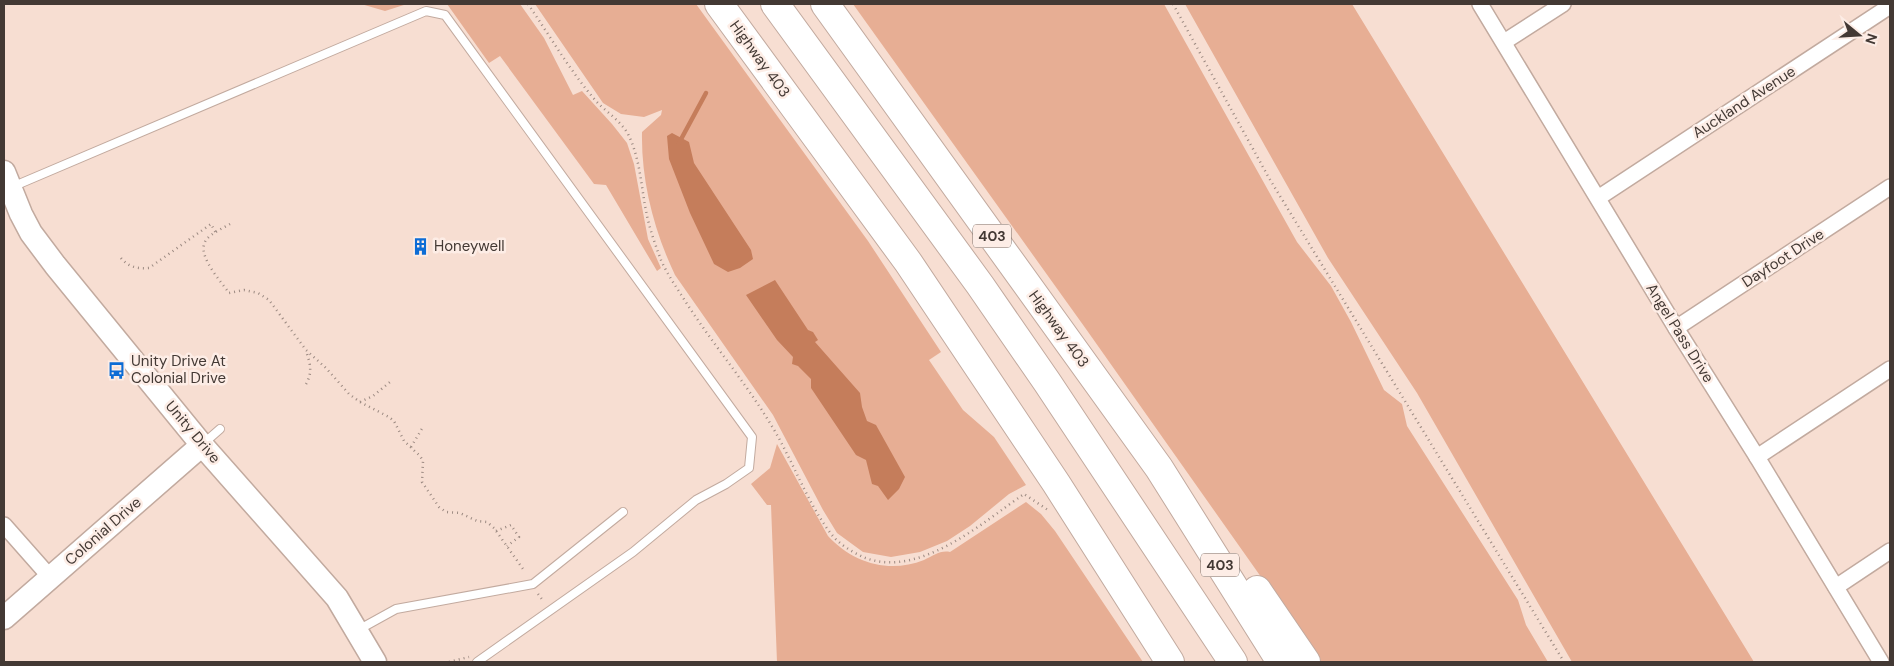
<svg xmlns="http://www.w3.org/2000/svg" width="1894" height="666" viewBox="0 0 1894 666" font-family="'DM Sans',sans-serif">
  <rect width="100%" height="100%" fill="#f7ded2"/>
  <g fill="#e7ae94">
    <polygon points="361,4 407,4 385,11"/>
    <polygon points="447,4 520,4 544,38 573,95 582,91 612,124 627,143 634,164 648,239 661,268 657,271 606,185 594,184 500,56 489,63"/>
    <path d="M535,4h161l172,237 73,111 -12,8 34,50 31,27 32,48 -17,9 -39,32 -23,15 -27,11 -29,5 -28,-5 -26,-19 -14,-23 -50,-95 -98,-140c-21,-44 -34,-94 -33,-143l19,-17 1,-5 -18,7 -23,-3 -18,-11z"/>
    <polygon points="853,4 1164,4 1297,242 1331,286 1351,322 1384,390 1402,404 1407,426 1518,600 1526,625 1548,662 1321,662 1086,329"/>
    <polygon points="1185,4 1352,4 1754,662 1572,662 1417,393 1328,258"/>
    <path d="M777,444l51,92c25,27 61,38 96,24 9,-4 16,-10 26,-8l76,-50 15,12 14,17 88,131h-366l-6,-157h-4l-16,-21 19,-16z"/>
  </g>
  <g fill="#c57d5b">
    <polygon points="672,133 689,142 694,163 751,250 753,259 740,268 728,272 714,264 690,213 669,159 667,136"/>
    <polygon points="775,280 808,330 813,332 818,340 815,342 860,393 862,407 867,421 876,425 905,477 899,489 888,500 878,486 872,484 866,460 856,455 811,388 811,379 798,366 792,364 793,357 777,340 746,295"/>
  </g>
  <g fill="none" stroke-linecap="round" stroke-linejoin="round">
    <polyline stroke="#c57d5b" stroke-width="4.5" points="679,143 706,93"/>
    <defs>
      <g id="lane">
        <polyline points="12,187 426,11 445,15 752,437 749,468 726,484 696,500 633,552 477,662"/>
        <polyline points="204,443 220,429"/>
        <polyline points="358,630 396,609 533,584 623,512"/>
      </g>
      <g id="street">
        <polyline points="1480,4 1676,328 1757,457 1881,662"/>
        <polyline points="1504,42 1563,4"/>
        <polyline points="1598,198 1890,6"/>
        <polyline points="1676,328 1890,187"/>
        <polyline points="1757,457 1890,369"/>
        <polyline points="4,525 50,577"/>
        <polyline points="1836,587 1890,551"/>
      </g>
      <g id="secondary">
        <polyline points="4,172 21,214 31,233 55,265 202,445 337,598 375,662"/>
        <polyline points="4,618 202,445"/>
      </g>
      <g id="highway">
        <polyline points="719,4 908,262 1056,483 1170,662"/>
        <polyline points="775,4 980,285 1047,382 1233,662"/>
        <polyline points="825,4 1159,468 1281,662"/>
        <polyline points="1257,590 1306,662"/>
      </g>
    </defs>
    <use href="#lane" stroke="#c2aa9f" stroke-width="10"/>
    <use href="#street" stroke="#c2aa9f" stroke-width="18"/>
    <use href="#secondary" stroke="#c2aa9f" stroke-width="25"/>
    <use href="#highway" stroke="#c2aa9f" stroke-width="30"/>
    <g stroke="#9c8a82" stroke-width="2.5" stroke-dasharray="1 4" stroke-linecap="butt">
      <path d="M528,4c22,32 42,67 68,97 10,11 24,19 32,33 12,24 13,51 18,77 3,16 9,33 15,49 7,16 18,31 28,47 27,41 59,79 84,121 21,35 34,75 59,107 7,9 20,17 31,22 55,23 119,-34 161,-63l24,16"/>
      <polyline points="1173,4 1269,178 1564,662"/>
      <path d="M230,224c-7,4 -18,9 -23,15 -13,14 14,42 22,54l15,-3 14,3 11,7 37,50 20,18 23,26 11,8 29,15 5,4 10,20 16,15 3,5 -1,21 17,25 7,5 14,1 17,8 10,1 7,6 29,41"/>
      <path d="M121,258c7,9 17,11 28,10l62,-44 5,9"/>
      <path d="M306,384c7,-12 4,-21 0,-33"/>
      <polyline points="360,402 373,396 390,382"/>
      <polyline points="411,447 423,427"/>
      <polyline points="496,531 511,525 519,537 507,546"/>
      <polyline points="538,594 544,602"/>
      <polyline points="449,662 469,657"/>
    </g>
    <use href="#lane" stroke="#fff" stroke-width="8"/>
    <use href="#street" stroke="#fff" stroke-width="15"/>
    <use href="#secondary" stroke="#fff" stroke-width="22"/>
    <use href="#highway" stroke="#fff" stroke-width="28"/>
  </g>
  <defs>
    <symbol id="building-bare" viewBox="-9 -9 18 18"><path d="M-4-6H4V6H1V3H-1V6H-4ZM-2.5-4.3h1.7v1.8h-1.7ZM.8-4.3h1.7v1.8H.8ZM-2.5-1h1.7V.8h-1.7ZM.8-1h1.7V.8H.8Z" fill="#0d6cd5" stroke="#fdede6" stroke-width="2.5" paint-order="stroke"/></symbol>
    <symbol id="bus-bare" viewBox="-9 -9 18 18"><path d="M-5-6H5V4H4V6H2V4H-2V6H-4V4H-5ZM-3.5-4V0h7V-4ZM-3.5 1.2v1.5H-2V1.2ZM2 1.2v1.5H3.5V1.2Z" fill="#0d6cd5" stroke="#fdede6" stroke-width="2.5" paint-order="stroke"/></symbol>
  </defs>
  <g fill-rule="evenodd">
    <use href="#building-bare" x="408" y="234" width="25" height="25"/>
    <use href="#bus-bare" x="104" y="358" width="25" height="25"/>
  </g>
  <g text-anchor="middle" stroke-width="5" stroke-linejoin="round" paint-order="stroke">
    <g fill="#fdede6" stroke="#7b6f69" stroke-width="1">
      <rect x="973" y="224.5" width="38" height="23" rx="4"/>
      <rect x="1201" y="553.5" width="38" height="23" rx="4"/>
    </g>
    <g font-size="14" font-weight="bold" fill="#433934">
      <text x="992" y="241">403</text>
      <text x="1220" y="570">403</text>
    </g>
    <g font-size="15" fill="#433934" stroke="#fdede6">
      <text transform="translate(760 59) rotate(54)" y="5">Highway 403</text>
      <text transform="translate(1744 102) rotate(-33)" y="5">Auckland Avenue</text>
      <text transform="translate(1783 258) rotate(-33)" y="5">Dayfoot Drive</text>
      <text transform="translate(1059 329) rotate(54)" y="5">Highway 403</text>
      <text transform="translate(1680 333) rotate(58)" y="5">Angel Pass Drive</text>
      <text transform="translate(193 432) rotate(50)" y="5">Unity Drive</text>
      <text transform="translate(103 531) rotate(-41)" y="5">Colonial Drive</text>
    </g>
    <g font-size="15" fill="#433934" stroke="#fdede6" text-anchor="start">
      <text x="434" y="251">Honeywell</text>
      <text x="131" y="366">Unity Drive At<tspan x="131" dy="17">Colonial Drive</tspan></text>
    </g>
  </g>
  <rect width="1894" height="666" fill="none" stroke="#433934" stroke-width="10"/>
  <g transform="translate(1859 35) rotate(108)" stroke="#fdede6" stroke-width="4" paint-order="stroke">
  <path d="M0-4L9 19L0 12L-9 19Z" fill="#433934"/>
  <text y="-8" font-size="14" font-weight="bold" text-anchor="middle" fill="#433934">N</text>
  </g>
</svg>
